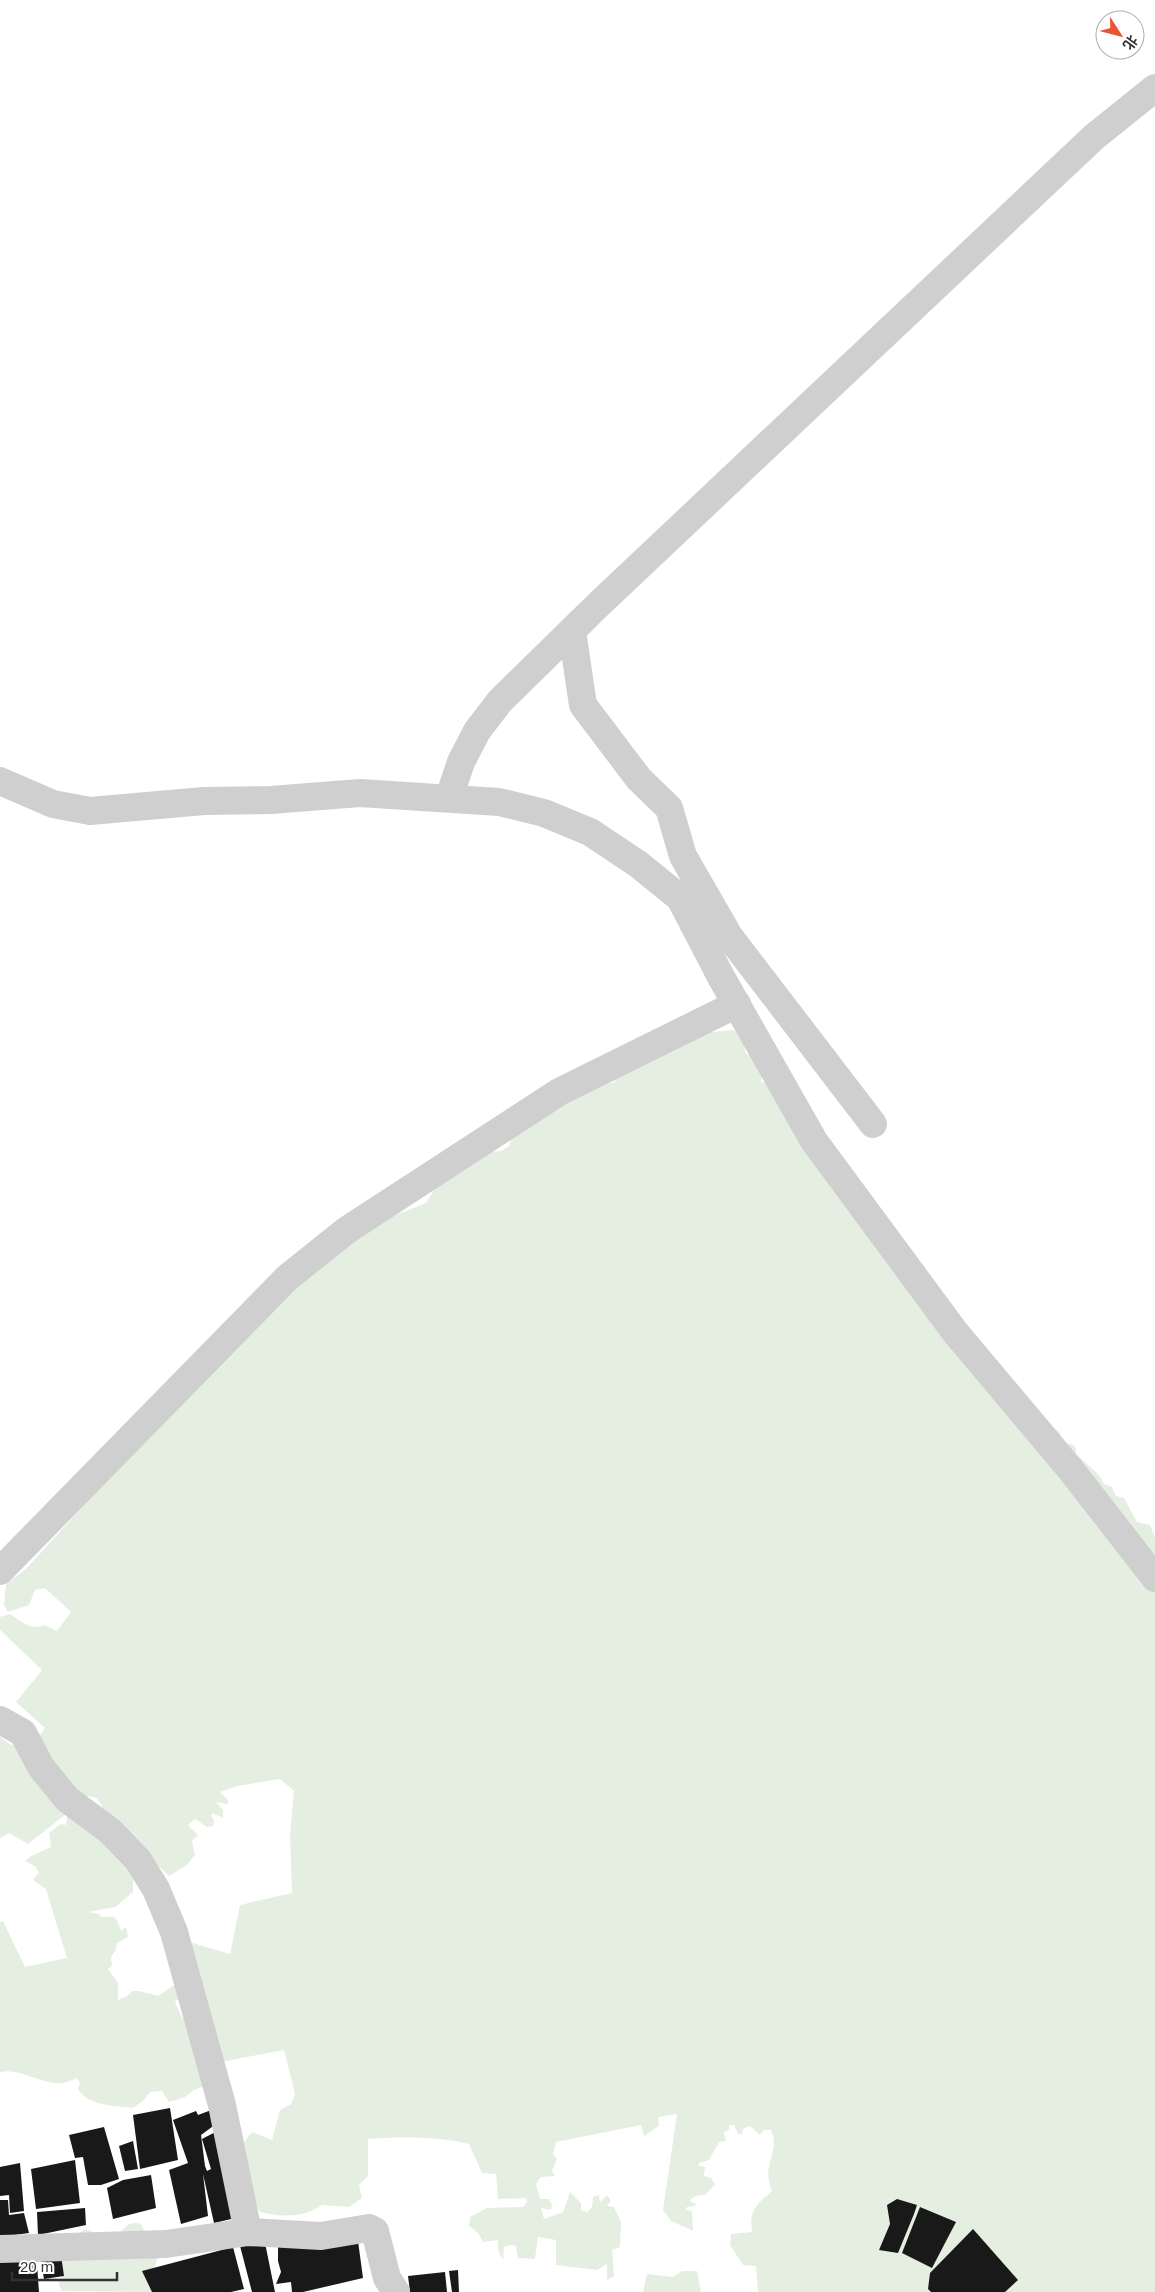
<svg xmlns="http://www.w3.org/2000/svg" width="1155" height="2292" viewBox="0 0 1155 2292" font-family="Helvetica,'Noto Sans SC',sans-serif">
  <rect width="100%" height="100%" fill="#fff"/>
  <g fill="#e5efe1">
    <path d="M733,1030l9,6 4,18 7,1 9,18 -1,9 8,2 5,15 57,82 1,8 7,2 214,237 6,4 6,11 7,1 4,4v6l23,21 5,9 8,3 4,9 8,2 13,24 13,3 5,13v754h-397l-2,-26 -13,-1 -13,-20 1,-11 21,-2c-3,-22 4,-27 20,-41 -3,-9 -5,-16 -3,-25 3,-13 8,-23 2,-36h-7l-4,5 -10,-9 -7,3 -1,5h-4l-4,-9h-5v5l-5,2 2,9 -7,1 -10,18 -10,3v3l6,1 -1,9 7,2 4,6 -10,11c-6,0 -12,1 -15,6l6,3 -1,2 -8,1 -1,3 6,1 1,20 -22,-10 -8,-11 14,-96 -19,3 1,9 -15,10 -3,-11 -85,17 -3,12 4,5 -5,12 3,5 -14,1 -5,7 4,15h9l3,6 -1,5 -10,-2 3,11 19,-7 7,-20 11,11v7l6,2 5,-5 1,-10 6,-2 1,7 7,-7 4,6 -4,5 7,1 7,15 -1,25 -8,3 2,26 -7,4v-16l-10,6 -41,-5v-25l-18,-3 -3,22 -17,-1 -2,-12 -6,-1 -6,2 -1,13 -5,-10v-10l-15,2 -5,-9 -9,-7 1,-9 17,-9 36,-1 4,-5 -1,-4 -28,1 -2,-25 -14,-1 -13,-29c-34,-8 -67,-7 -101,-5v37l-9,9 3,13 -13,9 -27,-2c-18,13 -40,12 -62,7l-7,-13 -9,-57 8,-10 20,8 8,-30 11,-6 4,-10 -11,-44 -68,13 -16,-90 -11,-31 41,12 10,-49 52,-12 -2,-58 4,-44 -14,-12 -43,7 -17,6 8,8v4l-12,-2 7,8v8l-10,-5 -2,2 3,6 -1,5 -6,1 -12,-8 -7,6 10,10 -6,6 3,14 -8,10 -18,11 -60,-58 -12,-20 -35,-7 8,20 -42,33 -19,-11 -9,5v-101l11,8 23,-1 11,-16 -29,-26 26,-32 -42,-40v-13l10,-3c11,7 21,17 35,11l12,6 14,-19 -26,-24 -10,2 -6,15 -21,7 -4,-7 2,-21 20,-15 89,-98 168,-176 95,-73 48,-19 15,-24 32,-26 28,-2 8,-5 3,-8 82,-52 21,-4 1,-9 85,-40z"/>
    <path d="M78,1808l49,45v15l6,4v20l-18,15 -27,5 11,2 2,3h13l3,3 4,11 5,-4 2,10 -11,6 -1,6 -5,8 1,9 -4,3 10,14v17l9,-4 5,-5h7l19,5 19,-13 6,10 -8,9 7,16 17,7 11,59 -16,6 -9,7 -16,5 -7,-11 -12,1 -6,8 -11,8c-18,-3 -44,-1 -55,-19l2,-7 -4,-4c-26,16 -50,-11 -76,-6v-150l3,-1 22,46 42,-9 -21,-69 -13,-9 6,-7 -4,-7 -10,-5 6,-5 20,-9 -2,-14 12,-9 5,1 1,-8z"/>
    <path d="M136,2223l5,1c11,26 28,26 5,55l6,13 -91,-1 -3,-11 6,-4 -3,-16 13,-24 12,-7 7,3 2,5 23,-3 11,-10z"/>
    <polygon points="682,2271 697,2271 701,2292 643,2292 647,2274 673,2277"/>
  </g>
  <g fill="#191919">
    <polygon points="170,2108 178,2160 140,2169 133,2115"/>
    <polygon points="214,2109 216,2124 201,2135 205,2166 207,2171 211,2169 202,2139 223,2128 240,2217 214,2223 203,2174 208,2216 181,2224 169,2170 188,2163 173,2120 196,2111 198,2115"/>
    <polygon points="104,2127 119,2179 101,2185 88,2185 83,2157 75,2158 69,2135"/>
    <polygon points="133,2141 138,2169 125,2171 119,2146"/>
    <polygon points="75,2160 80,2203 36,2209 31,2169"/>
    <polygon points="20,2163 24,2211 10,2213 9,2195 0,2196 0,2167"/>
    <polygon points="151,2175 156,2208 113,2219 107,2188 123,2180"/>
    <polygon points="897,2199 917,2205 914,2214 898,2253 879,2250 890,2224 887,2205"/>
    <polygon points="0,2200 8,2200 9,2215 24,2213 29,2233 0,2237"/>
    <polygon points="920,2207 956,2222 932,2268 902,2253"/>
    <polygon points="85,2208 86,2225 38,2235 37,2212"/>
    <polygon points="973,2229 1018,2280 1005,2292 931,2292 928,2289 930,2273"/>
    <polygon points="264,2238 275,2292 252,2292 239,2242"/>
    <polygon points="278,2241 358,2241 363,2278 303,2292 292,2292 291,2282 276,2284 281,2272 278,2261"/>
    <polygon points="233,2247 244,2289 231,2292 152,2292 142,2271"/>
    <polygon points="60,2248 64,2276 44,2279 39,2250"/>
    <polygon points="0,2249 36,2251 39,2292 0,2292"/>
    <polygon points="458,2270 459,2292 452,2292 449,2271"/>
    <polygon points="445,2272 447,2292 410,2292 408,2276"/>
  </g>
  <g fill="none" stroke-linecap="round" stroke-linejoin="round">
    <g stroke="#cfcfcf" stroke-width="28">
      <polyline points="572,631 583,705 639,779 669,808 683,856 729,936 873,1124"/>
      <polyline points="0,781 53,804 90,811 204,801 271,800 360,793 499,802 544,813 590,832 638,864 680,898 721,977 814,1141 955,1332 1071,1470 1155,1578"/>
      <polyline points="449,798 461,762 477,731 500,701 598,605 1094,137 1155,88"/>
      <polyline points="0,1571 287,1278 347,1230 559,1092 737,1004"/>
      <polyline points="0,1720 23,1733 41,1767 67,1799 110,1831 138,1860 156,1889 174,1932 222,2105 248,2232"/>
      <polyline points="0,2249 166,2244 248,2232 321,2236 369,2228 375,2231 387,2278 396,2292"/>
    </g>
  </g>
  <g transform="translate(1120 35) rotate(126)"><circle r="24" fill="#ffffff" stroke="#adadad"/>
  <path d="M0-4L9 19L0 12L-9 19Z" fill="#e95435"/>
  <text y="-8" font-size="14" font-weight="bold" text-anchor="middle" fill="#323232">北</text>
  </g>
  <path d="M12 2272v8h105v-8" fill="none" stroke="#323232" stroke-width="2.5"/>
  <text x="20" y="2272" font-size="15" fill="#323232" stroke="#ffffff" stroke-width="4" paint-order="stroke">20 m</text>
</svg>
